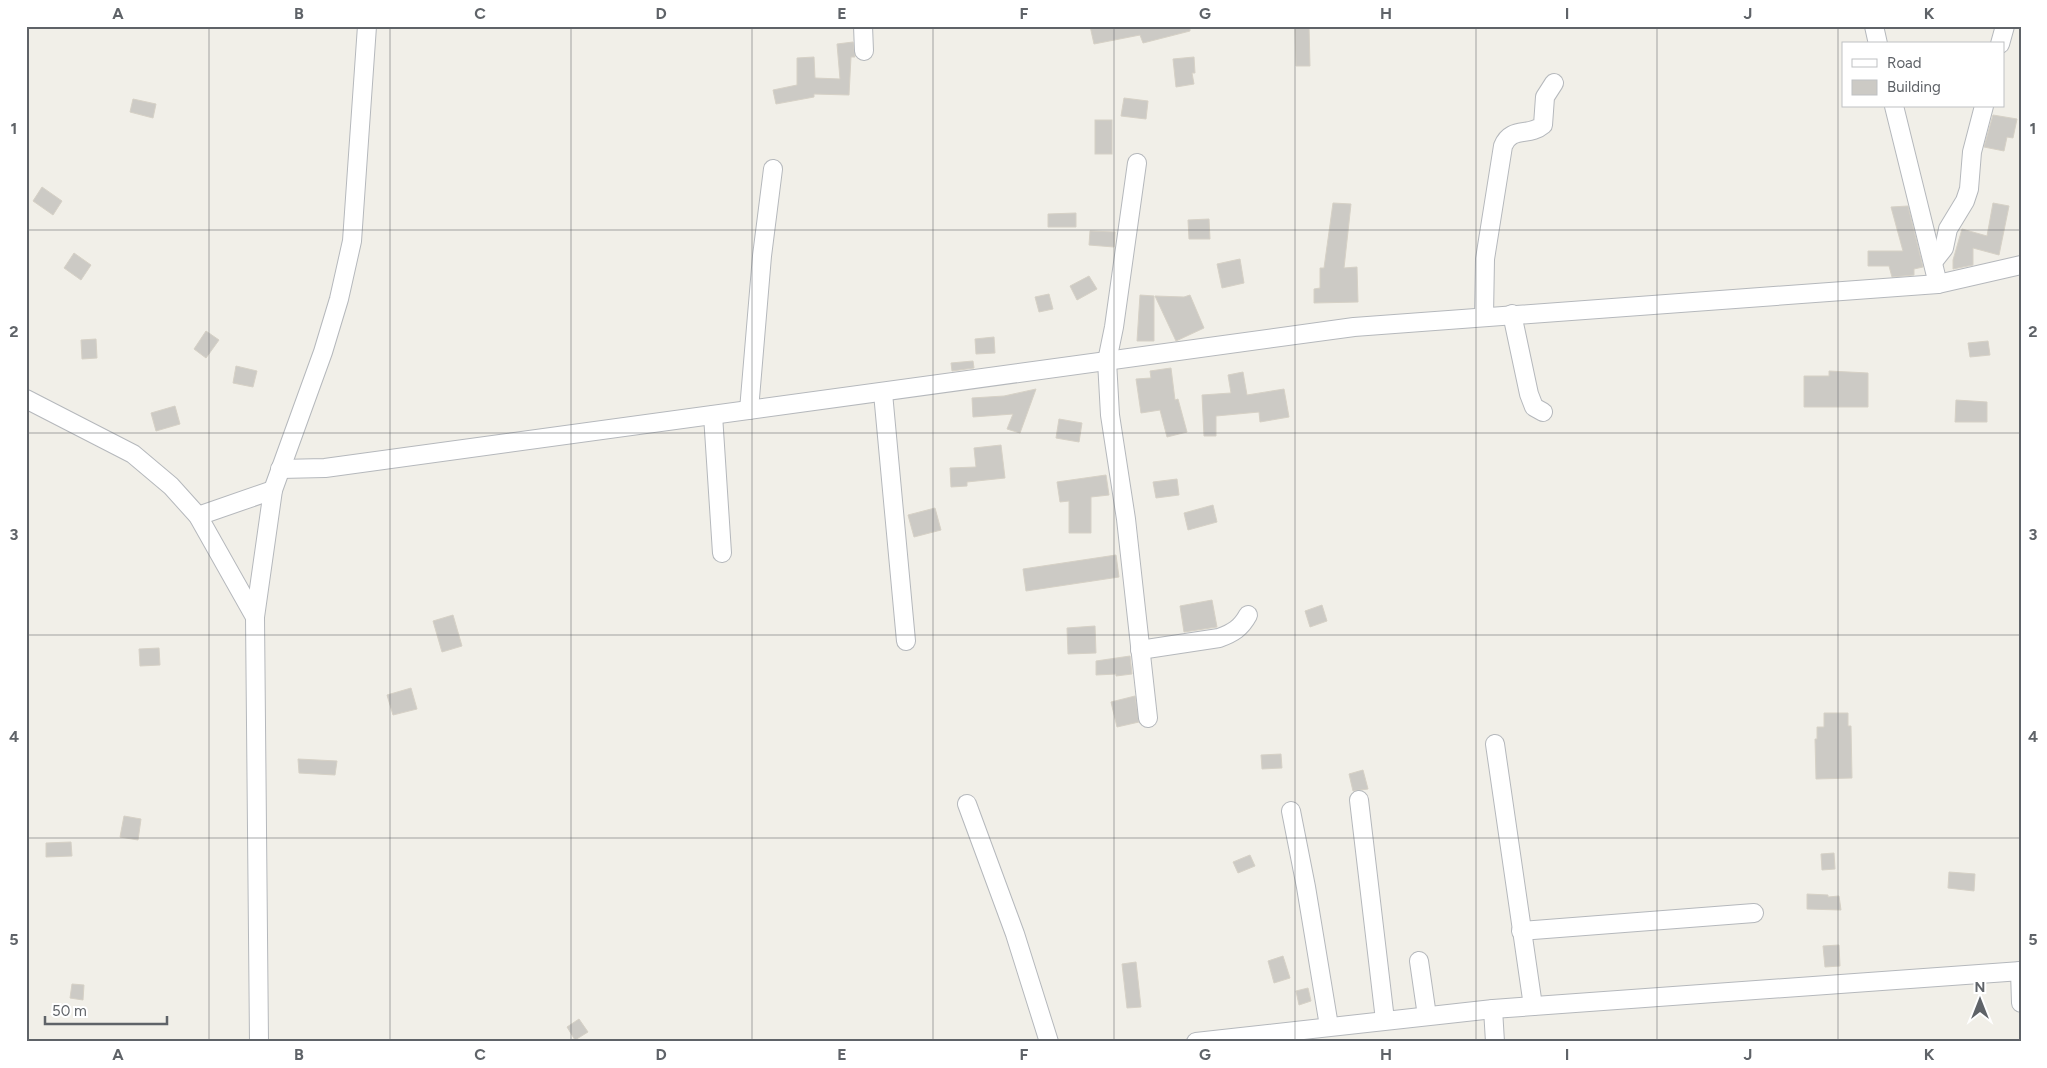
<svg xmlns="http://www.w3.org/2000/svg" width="2047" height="1068" viewBox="0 0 2047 1068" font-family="Figtree,sans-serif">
  <rect width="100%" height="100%" fill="#f1efe8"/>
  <g fill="#cccac5" stroke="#d6d1c6">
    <polygon points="1090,26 1190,26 1190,31 1143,43 1140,35 1094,44"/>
    <polygon points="1309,26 1310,66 1296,66 1295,27"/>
    <polygon points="853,42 855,57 851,57 849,95 814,94 814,97 776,104 773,90 797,85 797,58 814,57 815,78 840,79 837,44"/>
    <polygon points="1194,57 1195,73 1192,73 1194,84 1176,87 1173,59"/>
    <polygon points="1124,98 1148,101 1146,119 1121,116"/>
    <polygon points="133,99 156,104 153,118 130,112"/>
    <polygon points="1993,115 2017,119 2013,138 2007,137 2004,151 1984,147"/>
    <rect x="1095" y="120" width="17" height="34"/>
    <polygon points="42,187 62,201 53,215 33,201"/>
    <polygon points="1333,203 1351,204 1344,268 1357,267 1358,302 1314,303 1314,289 1320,288 1320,268 1324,268"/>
    <polygon points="1993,203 2009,206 1999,255 1973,248 1973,265 1953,269 1953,260 1962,229 1987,236"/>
    <polygon points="1908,206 1923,267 1914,269 1914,275 1892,277 1889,266 1868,266 1868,251 1903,251 1891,207"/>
    <polygon points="1076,213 1076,227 1048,227 1048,214"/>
    <polygon points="1209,219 1210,239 1189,239 1188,220"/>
    <polygon points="1090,231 1115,232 1114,247 1089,245"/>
    <polygon points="74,253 91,265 81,280 64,268"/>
    <polygon points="1240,259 1244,283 1222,288 1217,264"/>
    <polygon points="1089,276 1097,289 1077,300 1070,286"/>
    <polygon points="1049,294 1053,309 1039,312 1035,297"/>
    <polygon points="1140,295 1154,296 1154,341 1137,341"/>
    <polygon points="1190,295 1204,328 1176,341 1155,296 1184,297"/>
    <polygon points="206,331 219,340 206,358 194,349"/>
    <polygon points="994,337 995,353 976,354 975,339"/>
    <polygon points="96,339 97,358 82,359 81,340"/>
    <polygon points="1988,341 1990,355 1970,357 1968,343"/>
    <polygon points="973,361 974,368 952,371 951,363"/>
    <polygon points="236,366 257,371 253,387 233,383"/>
    <polygon points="1171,368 1175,400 1178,399 1187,432 1167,437 1160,410 1141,413 1136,379 1151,378 1150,371"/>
    <polygon points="1829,371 1868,373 1868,407 1804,407 1804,376 1829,376"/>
    <polygon points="1243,372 1247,395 1284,389 1289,417 1260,422 1259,412 1216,416 1216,436 1204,436 1202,395 1231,393 1228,375"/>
    <polygon points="1036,389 1020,433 1007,429 1013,414 973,417 972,398 1004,396"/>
    <polygon points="1956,400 1987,402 1987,422 1955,422"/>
    <polygon points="175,406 180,424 156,431 151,413"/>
    <polygon points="1059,419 1082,423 1079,442 1056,438"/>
    <polygon points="1001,445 1005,478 967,482 967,486 951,487 950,468 976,467 974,448"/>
    <polygon points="1106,475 1109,495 1091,497 1091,533 1069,533 1069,501 1060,502 1057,482"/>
    <polygon points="1177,479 1179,495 1156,498 1153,482"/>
    <polygon points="1213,505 1217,522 1188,530 1184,513"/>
    <polygon points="935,508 941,530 914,537 908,515"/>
    <polygon points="1116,555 1119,577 1026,591 1023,569"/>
    <polygon points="1212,600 1217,627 1184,632 1180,606"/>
    <polygon points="1322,605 1327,621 1310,627 1305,611"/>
    <polygon points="453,615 462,646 442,652 433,621"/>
    <polygon points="1095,626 1096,653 1068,654 1067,628"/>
    <polygon points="159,648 160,665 140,666 139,649"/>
    <polygon points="1130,656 1132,674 1116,676 1116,674 1096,675 1096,661"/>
    <polygon points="411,688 417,709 393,715 387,695"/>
    <polygon points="1135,696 1139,722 1117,727 1111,702"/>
    <polygon points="1824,713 1848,713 1848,726 1851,726 1852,778 1816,779 1815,739 1817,739 1817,727 1824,727"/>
    <polygon points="1281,754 1282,768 1262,769 1261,755"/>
    <polygon points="298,759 337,761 335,775 299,773"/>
    <polygon points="1363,770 1368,789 1353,791 1349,774"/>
    <polygon points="124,816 141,819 138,840 120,837"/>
    <polygon points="71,842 72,856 46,857 46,843"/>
    <polygon points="1834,853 1835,869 1822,870 1821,854"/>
    <polygon points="1250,855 1255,866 1238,873 1233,862"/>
    <polygon points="1949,872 1975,874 1974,891 1948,888"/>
    <polygon points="1807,894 1828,895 1828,897 1839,896 1841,910 1807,909"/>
    <polygon points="1839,945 1840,966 1825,967 1823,946"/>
    <polygon points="1283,956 1290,978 1274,983 1268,961"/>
    <polygon points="1136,962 1141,1007 1127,1008 1122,964"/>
    <polygon points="72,984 84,985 83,1000 70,998"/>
    <polygon points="1308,988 1311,1001 1299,1005 1296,991"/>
    <polygon points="579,1019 588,1032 575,1040 567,1027"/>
  </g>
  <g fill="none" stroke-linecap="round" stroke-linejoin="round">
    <defs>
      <g id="minor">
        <polyline points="863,26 864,51"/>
        <polyline points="1874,26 1878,44"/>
        <polyline points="2000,44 2005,26"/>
        <polyline points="1894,106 1938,284"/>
        <polyline points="1137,163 1114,327 1107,361 1110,415 1126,519 1148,718"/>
        <polyline points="1933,262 1944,248 1948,229 1965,201 1969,189 1972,152 1984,106"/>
        <polyline points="1512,314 1529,394 1534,407 1543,412"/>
        <path d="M1484,316l1,-57 18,-113c8,-20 26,-9 40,-21l2,-28 9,-14"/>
        <polyline points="883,393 906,641"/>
        <polyline points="26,399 133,454 171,486 198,516 255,617 259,1042"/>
        <polyline points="749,410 762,256 773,169"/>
        <polyline points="713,415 722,553"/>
        <polyline points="280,469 325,468 1354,327 1938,284 2021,265"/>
        <polyline points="198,516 273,490"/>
        <polyline points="255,617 273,490 323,352 339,299 352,241 367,26"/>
        <path d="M1140,650l79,-12c14,-5 22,-10 29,-23"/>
        <polyline points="1495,744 1533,1006"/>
        <polyline points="1359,800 1385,1020"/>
        <polyline points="967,804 1015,934 1049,1042"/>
        <polyline points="1291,811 1306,887 1329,1026"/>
        <polyline points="1521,931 1754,913"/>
        <polyline points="1419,961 1427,1016"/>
        <polyline points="2020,971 2021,1003"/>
        <polyline points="1493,1009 1495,1042"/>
        <polyline points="1196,1042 1493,1009 2021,971"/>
      </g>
    </defs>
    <use href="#minor" stroke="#b5b8bc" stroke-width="20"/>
    <use href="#minor" stroke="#fff" stroke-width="18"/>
  </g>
  <path fill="none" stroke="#5f6368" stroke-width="1" stroke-opacity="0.55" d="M209,26v1016M390,26v1016M571,26v1016M752,26v1016M933,26v1016M1114,26v1016M1295,26v1016M1476,26v1016M1657,26v1016M1838,26v1016M26,230h1995M26,433h1995M26,635h1995M26,838h1995"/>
  <rect width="2047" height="1068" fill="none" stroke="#ffffff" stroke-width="55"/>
  <rect x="1842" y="42" width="162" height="65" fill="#ffffff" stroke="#bfc1c3"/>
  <rect x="1852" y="59" width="25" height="8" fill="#ffffff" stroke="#bfc1c3"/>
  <text x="1887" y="68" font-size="15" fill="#5f6368">Road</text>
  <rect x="1852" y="80" width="25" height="15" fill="#cccac5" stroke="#bfc1c3"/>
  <text x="1887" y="92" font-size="15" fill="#5f6368">Building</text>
  <g transform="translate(1980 1000)" stroke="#ffffff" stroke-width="4" paint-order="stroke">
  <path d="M0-4L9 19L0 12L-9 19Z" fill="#5f6368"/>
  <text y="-8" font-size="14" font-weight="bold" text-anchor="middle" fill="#5f6368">N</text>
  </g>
  <path d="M45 1016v8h122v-8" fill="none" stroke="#5f6368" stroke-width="2.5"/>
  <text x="52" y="1016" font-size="15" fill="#5f6368" stroke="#ffffff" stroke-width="4" paint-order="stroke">50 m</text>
  <rect x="28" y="28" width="1992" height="1012" fill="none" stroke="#5f6368" stroke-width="2"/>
  <g font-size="16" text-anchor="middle" font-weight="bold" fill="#5f6368">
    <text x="118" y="19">A</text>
    <text x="299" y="19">B</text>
    <text x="480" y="19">C</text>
    <text x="661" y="19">D</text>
    <text x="842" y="19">E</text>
    <text x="1024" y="19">F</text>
    <text x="1205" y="19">G</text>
    <text x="1386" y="19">H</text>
    <text x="1567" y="19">I</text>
    <text x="1748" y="19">J</text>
    <text x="1929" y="19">K</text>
    <text x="14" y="134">1</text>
    <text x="2033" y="134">1</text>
    <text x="14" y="337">2</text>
    <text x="2033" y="337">2</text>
    <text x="14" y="540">3</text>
    <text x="2033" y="540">3</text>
    <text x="14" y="742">4</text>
    <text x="2033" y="742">4</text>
    <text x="14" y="945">5</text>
    <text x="2033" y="945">5</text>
    <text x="118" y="1060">A</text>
    <text x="299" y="1060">B</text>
    <text x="480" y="1060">C</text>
    <text x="661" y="1060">D</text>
    <text x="842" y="1060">E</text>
    <text x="1024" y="1060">F</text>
    <text x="1205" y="1060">G</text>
    <text x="1386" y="1060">H</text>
    <text x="1567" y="1060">I</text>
    <text x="1748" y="1060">J</text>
    <text x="1929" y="1060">K</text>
  </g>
</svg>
